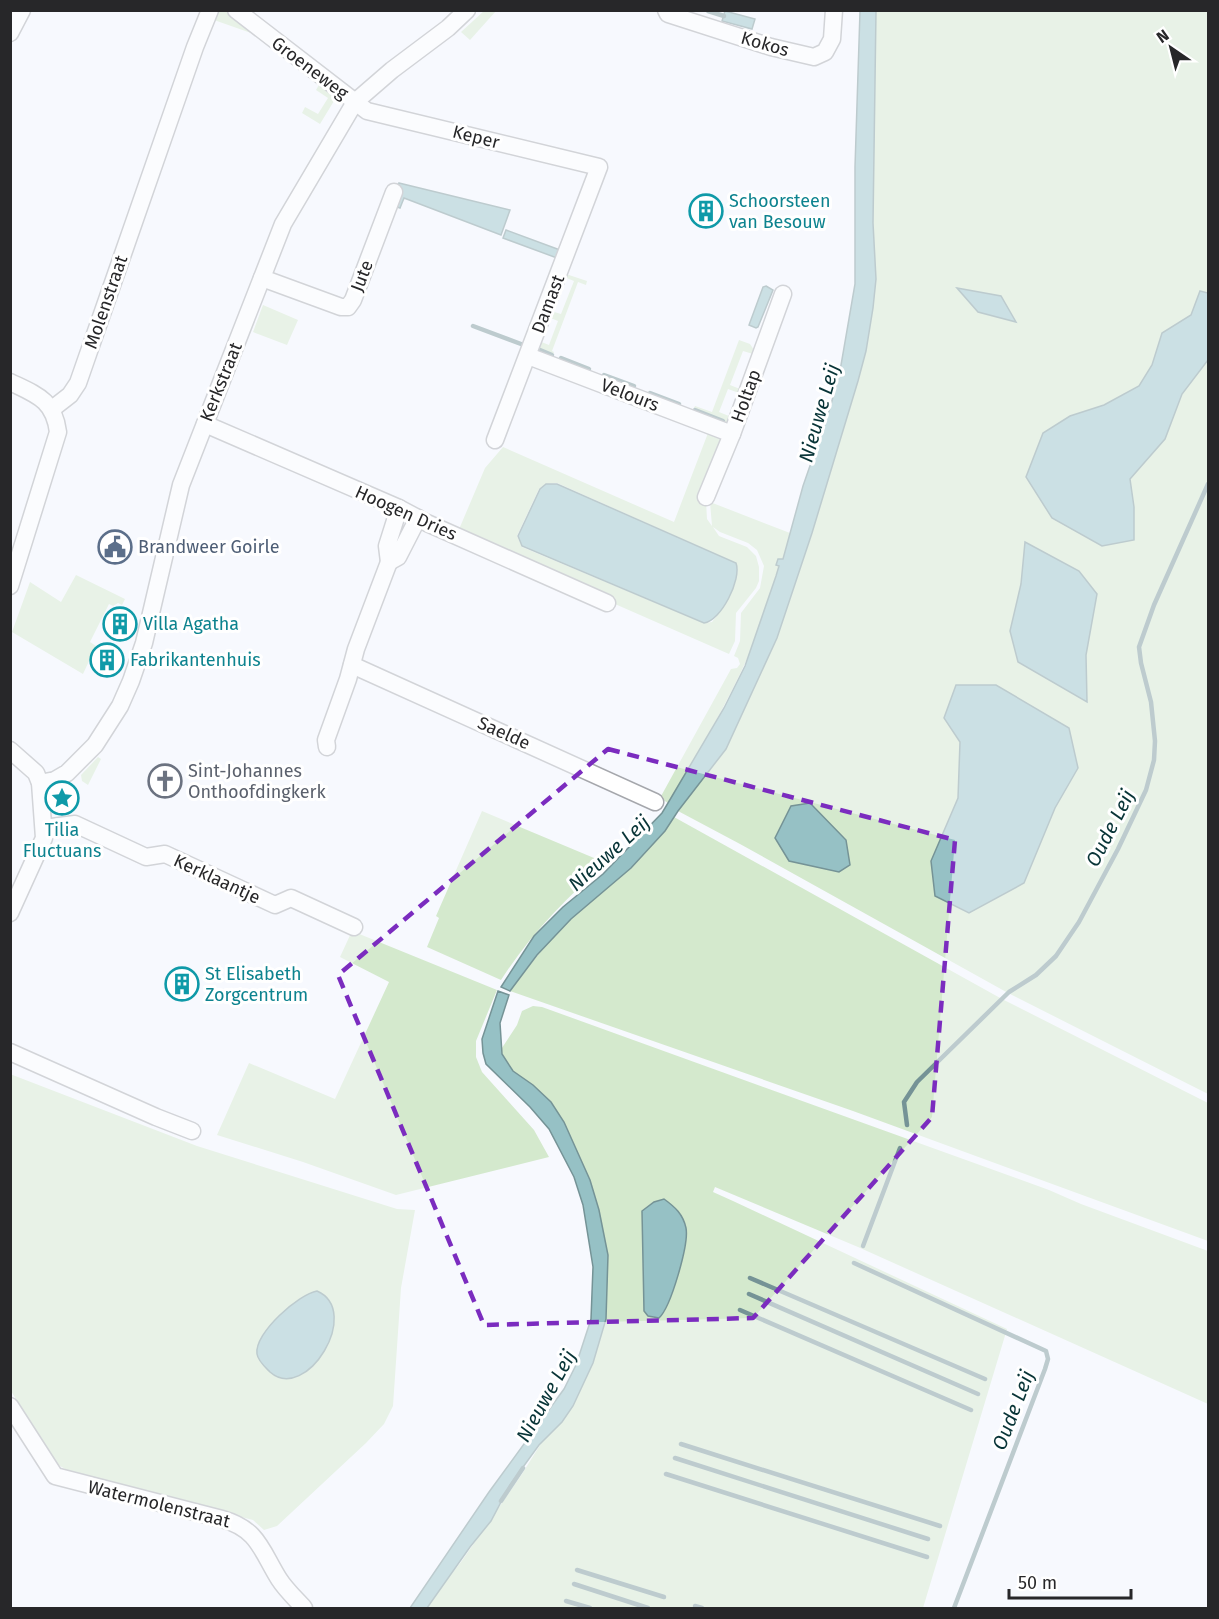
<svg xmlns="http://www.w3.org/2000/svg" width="1219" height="1619" viewBox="0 0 1219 1619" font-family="'Fira Sans',sans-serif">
  <rect width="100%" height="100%" fill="#f7f9fe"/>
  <g fill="#d4e9cd" fill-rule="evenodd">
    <polygon points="485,10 496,11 470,40 461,32"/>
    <polygon points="218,11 227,11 251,33 214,20"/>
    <path d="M876,11h332v282l-8,-2 -9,24 -29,18 -10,32 -13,21 -35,19 -34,11 64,91 -4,-28 35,-40 17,-45 26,-34v734l-200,-101 -268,-149 -62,-33 48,-62 51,-111 35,-105 54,-182 10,-72 -3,-56zM958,288l43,8 14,26 -37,-10zM1025,542l54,29 18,23 -11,61 1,47 -66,-118zM944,718l134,50 -23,40 -124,53 27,-63 2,-56z"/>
    <polygon points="320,83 337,96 320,124 302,113 305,107 318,114 328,98 316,90"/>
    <polygon points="566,274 587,281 586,285 578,282 552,351 554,352 551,360 539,354 539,341 549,345 558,321 548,317 551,311 561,314 574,281 564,277"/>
    <polygon points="263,305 298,320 287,345 253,332"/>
    <polygon points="739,340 750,344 754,350 753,354 743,351 730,385 740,389 739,393 728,389 719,412 729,416 725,427 691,414 695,406 712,412"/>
    <path d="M708,433l13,5 -23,59 8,4 1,18 5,7 -2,-24 80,31 -7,27 -4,6c-21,88 -65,160 -111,237l-8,-5 71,-129 6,-1 3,-4 -2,-6 -4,-2 6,-15 1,-28 19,-25 4,-22 -7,-16 -9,-7 -28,-11 -7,-5 6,9 28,11 9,9 3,11v14l-3,7 -20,25 -1,28 -6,13 -130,-57 -140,-66 1,-4 25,-59 18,-21 171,75zM557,483l179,80c7,16 -14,47 -24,59l-8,1 -182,-76 -5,-11 22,-47 6,-5z"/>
    <polygon points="76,575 125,599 122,605 118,603 113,606 109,604 90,642 96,646 83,674 12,632 30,582 61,602"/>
    <polygon points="98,757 101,759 88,785 82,781 81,775"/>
    <path d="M482,811l124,52c-40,35 -76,72 -105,117l-74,-33 12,-29 -3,-2z"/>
    <path d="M674,817l328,182 206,104v138l-355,-130 -343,-120c20,-26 39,-52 63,-74 35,-32 74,-59 101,-100z"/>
    <polygon points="352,931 497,990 476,1041 476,1057 482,1072 534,1130 549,1157 396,1195 303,1162 217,1135 249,1063 335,1099 389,982 340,957"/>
    <path d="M533,1006l9,1 507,183 32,14 127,47v153l-350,-157 -143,-60 -2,5 20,9 274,128 -84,279h-499l37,-46 61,-88 46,-74 35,-117 -34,-138 -71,-91 19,-29 5,-14zM654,1202l32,28 -12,59 -11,25 -19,-3 -2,-100z"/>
    <path d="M10,1074l187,72 200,63 18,1 -14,78 -8,118 -9,18 -18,19 -89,83 -13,4 -11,-10 -181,-47 -17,-10 -44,-72zM287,1309l45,25 -20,34 -38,7c-31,-28 -11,-43 13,-66z"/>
  </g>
  <g fill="#96c1c5" stroke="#759396" stroke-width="1.5">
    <polygon points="725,11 755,19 752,29 722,21"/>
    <polygon points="860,11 876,11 873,223 876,279 873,308 866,351 858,381 812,533 777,638 726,749 678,811 665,831 631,868 571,919 537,955 510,991 501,987 534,936 563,907 603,874 662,813 668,803 724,708 745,666 776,576 779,566 776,565 778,559 783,559 803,486 830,408 840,371 855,284 855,167"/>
    <polygon points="399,183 510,210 501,235 404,198 400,208 397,207 397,189"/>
    <polygon points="506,230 560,250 557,258 503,238"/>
    <polygon points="766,286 773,290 758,327 756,328 749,325 763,287"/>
    <polygon points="957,288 1001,296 1016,322 978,312"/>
    <polygon points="1200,291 1208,293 1208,360 1182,394 1165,439 1130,479 1134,507 1134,540 1102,546 1052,518 1026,477 1043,433 1070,416 1104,405 1139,386 1152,365 1162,333 1191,315"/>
    <path d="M546,484h11l179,79c6,16 -15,58 -32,60l-182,-77 -4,-10 22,-47z"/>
    <polygon points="1025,542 1079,571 1097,594 1086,655 1087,702 1018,662 1010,631 1021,584"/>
    <polygon points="956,685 996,685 1069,728 1078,768 1055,808 1024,883 969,913 935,896 931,861 958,798 960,742 944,718"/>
    <polygon points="810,803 846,840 850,865 839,872 789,861 775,838 791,806"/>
    <polygon points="498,991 509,995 500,1023 502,1054 513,1071 533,1085 551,1102 564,1122 590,1180 599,1210 608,1255 606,1319 593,1363 573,1406 562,1422 539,1445 510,1485 491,1521 470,1547 427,1608 410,1608 489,1492 564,1389 576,1365 591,1319 593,1267 583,1205 574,1177 549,1129 530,1107 486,1064 483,1053 482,1039"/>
    <path d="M664,1199c11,8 19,15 22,29 3,16 -15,79 -27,90l-11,-2 -4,-5 -2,-100 12,-9z"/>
    <path d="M317,1291c46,20 -11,113 -47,81 -5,-5 -12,-11 -13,-18 -3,-21 42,-60 60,-63z"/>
  </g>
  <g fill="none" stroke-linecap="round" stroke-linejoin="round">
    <g stroke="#759396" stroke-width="4.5">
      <polyline points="708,11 724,16"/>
      <polyline points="473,326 521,344"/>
      <polyline points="540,350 552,355"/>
      <polyline points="561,358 589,369"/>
      <polyline points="604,375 634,386"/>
      <polyline points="650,393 679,404"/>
      <polyline points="695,410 723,421"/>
      <polyline points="907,1125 904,1102 917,1082 1009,992 1036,975 1056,956 1079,922 1118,849 1146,790 1154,760 1155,741 1151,702 1141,663 1139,647 1154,605 1208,484"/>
      <polyline points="863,1246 900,1148"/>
      <polyline points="854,1263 1046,1351 1048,1359 1045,1369 954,1608"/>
      <polyline points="750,1278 985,1379"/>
      <polyline points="749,1294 978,1394"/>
      <polyline points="740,1310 971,1410"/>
      <polyline points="681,1444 940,1526"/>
      <polyline points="675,1458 928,1539"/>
      <polyline points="666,1474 927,1557"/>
      <polyline points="501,1501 523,1468"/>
      <polyline points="577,1570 664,1597"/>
      <polyline points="574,1584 648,1608"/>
      <polyline points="566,1601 590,1608"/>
      <polyline points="695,1606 702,1608"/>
    </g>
    <defs>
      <g id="minor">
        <polyline points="236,10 367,111 599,167 495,440"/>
        <polyline points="666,10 668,14 771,47 814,57 825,52 832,39 834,10"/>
        <polyline points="10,33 22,10"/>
        <polyline points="262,278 341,307 348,307 353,300 394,192"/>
        <polyline points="528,356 732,434"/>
        <path d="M10,382c27,13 44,18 48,50l-48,154"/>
        <polyline points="52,409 70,395 78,383 195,47 210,10"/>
        <polyline points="205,424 399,508 427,523 607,603"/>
        <polyline points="706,497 732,434 783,294"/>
        <polyline points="399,508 387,546 389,562 398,557 418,518"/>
        <polyline points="352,665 655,802"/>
        <polyline points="327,747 326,740 348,679 356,649 389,562"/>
        <polyline points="10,750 36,773 40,783 44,838 10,913"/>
        <polyline points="40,783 55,780 67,773 95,745 120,706 131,681 144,643 181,485 283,224 355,102 392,70 448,28 467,10"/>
        <polyline points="44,828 75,824 146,857 165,854 275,905 291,898 354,927"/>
        <polyline points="10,1052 156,1117 192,1131"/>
        <path d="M10,1406l45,70 167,43c36,10 39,31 57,60 7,11 17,20 25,29"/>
      </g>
    </defs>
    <use href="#minor" stroke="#a5a7ac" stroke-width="19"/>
    <use href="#minor" stroke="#fff" stroke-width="16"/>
  </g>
  <path d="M0 0H1219V1619H0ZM608,749l347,91 -23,277 -179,201 -269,7 -146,-350z" fill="#f7f9fe" fill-opacity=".55" fill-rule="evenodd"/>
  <path fill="none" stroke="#7b2cbf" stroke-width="4.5" stroke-dasharray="12 8" stroke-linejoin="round" d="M608,749l347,91 -23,277 -179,201 -269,7 -146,-350z"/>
  <defs>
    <symbol id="building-ring" viewBox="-11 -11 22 22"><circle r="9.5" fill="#fff" stroke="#0f9aa8" stroke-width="1.5"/><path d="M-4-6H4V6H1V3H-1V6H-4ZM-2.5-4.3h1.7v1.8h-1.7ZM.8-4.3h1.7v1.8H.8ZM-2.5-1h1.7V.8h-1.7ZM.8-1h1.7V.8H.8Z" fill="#0f9aa8"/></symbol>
    <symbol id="civic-ring" viewBox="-11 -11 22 22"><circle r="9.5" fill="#fff" stroke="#5c6f8a" stroke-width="1.5"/><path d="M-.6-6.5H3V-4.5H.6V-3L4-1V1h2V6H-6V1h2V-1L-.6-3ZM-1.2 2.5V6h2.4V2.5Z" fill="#5c6f8a"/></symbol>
    <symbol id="church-ring" viewBox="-11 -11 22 22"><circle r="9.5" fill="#fff" stroke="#6b7280" stroke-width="1.5"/><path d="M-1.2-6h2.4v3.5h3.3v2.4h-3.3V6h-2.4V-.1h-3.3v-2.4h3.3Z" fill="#6b7280"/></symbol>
    <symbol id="sight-ring" viewBox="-11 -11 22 22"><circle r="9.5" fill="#fff" stroke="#0f9aa8" stroke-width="1.5"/><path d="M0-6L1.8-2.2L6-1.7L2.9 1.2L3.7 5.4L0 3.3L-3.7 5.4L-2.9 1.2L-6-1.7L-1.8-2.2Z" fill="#0f9aa8"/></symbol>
  </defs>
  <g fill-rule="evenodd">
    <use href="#building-ring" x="687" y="192" width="38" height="38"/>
    <use href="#civic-ring" x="96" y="528" width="38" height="38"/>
    <use href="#building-ring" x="101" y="605" width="38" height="38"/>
    <use href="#building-ring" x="88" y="641" width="38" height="38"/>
    <use href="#church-ring" x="146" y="762" width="38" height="38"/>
    <use href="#sight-ring" x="43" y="779" width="38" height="38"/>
    <use href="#building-ring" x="163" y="965" width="38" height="38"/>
  </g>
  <g text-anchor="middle" stroke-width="6" stroke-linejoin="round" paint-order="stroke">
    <g font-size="18" fill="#272729" stroke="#fff">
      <text transform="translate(765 44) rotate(16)" y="6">Kokos</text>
      <text transform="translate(310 68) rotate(37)" y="6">Groeneweg</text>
      <text transform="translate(476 137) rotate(14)" y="6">Keper</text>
      <text transform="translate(362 276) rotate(-69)" y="6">Jute</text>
      <text transform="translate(106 302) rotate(-71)" y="6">Molenstraat</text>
      <text transform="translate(548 304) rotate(-69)" y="6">Damast</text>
      <text transform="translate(221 382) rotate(-68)" y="6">Kerkstraat</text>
      <text transform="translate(630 395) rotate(21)" y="6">Velours</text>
      <text transform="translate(746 396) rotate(-70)" y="6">Holtap</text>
      <text transform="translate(406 513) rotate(24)" y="6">Hoogen Dries</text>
      <text transform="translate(504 733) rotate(24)" y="6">Saelde</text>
      <text transform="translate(217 879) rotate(25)" y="6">Kerklaantje</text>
      <text transform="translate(159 1504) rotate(14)" y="6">Watermolenstraat</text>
    </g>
    <g font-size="18" fill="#0d838f" stroke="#fff" text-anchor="start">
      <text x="729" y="207">Schoorsteen<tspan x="729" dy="21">van Besouw</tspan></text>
      <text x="143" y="630">Villa Agatha</text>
      <text x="130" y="666">Fabrikantenhuis</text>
      <text x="62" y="836" text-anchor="middle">Tilia<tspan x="62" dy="21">Fluctuans</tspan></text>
      <text x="205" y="980">St Elisabeth<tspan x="205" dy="21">Zorgcentrum</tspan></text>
    </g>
    <g font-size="18" fill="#4e5e75" stroke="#fff" text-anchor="start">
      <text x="138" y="553">Brandweer Goirle</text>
    </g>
    <g font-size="18" fill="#5b616d" stroke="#fff" text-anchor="start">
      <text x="188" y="777">Sint-Johannes<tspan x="188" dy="21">Onthoofdingkerk</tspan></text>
    </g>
    <g font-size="20" font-style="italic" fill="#083437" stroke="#fff">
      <text transform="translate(819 413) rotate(-74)" y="7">Nieuwe Leij</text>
      <text transform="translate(1110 828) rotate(-63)" y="7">Oude Leij</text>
      <text transform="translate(609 853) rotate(-42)" y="7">Nieuwe Leij</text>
      <text transform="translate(546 1396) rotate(-61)" y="7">Nieuwe Leij</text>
      <text transform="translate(1013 1410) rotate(-69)" y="7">Oude Leij</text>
    </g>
  </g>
  <rect width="1219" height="1619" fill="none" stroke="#272729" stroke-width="24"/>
  <g transform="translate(1171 48) rotate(325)" stroke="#ffffff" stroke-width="4.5" paint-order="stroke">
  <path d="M0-4.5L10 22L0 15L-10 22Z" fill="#272729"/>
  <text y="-9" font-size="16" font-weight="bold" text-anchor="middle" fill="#272729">N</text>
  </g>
  <path d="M1009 1589v9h122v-9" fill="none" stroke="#272729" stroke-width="3"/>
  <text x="1018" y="1589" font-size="18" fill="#272729" stroke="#ffffff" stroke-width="4.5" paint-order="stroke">50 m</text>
</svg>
